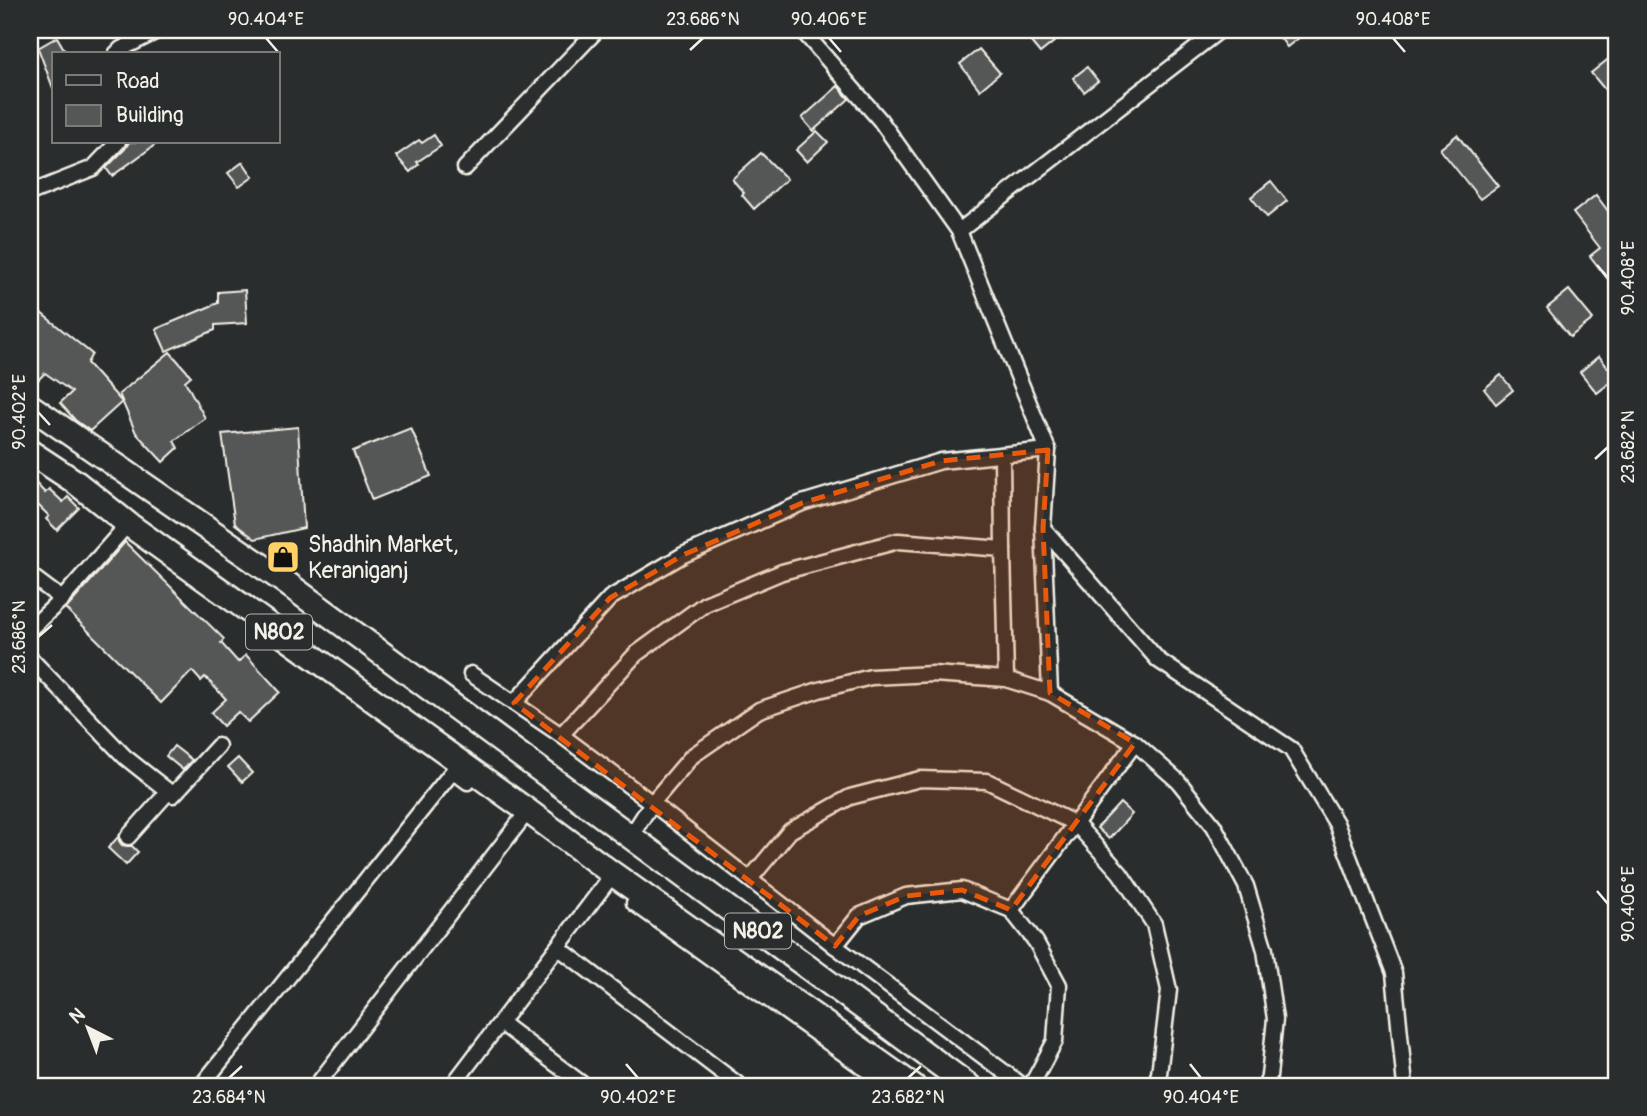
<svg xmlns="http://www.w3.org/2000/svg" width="1647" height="1116" viewBox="0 0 1647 1116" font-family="Pangolin,sans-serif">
  <rect width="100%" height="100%" fill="#2a2d2e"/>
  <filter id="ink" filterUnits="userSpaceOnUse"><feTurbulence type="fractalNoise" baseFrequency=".0143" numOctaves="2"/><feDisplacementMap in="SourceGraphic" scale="14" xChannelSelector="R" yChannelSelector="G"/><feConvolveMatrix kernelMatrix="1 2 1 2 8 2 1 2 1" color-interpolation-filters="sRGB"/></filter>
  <g filter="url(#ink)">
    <g fill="#555756" stroke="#f4f1e8" stroke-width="2">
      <polygon points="1021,30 1054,30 1060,37 1040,53"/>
      <polygon points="1286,30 1309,30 1287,47 1279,36"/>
      <polygon points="57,37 67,54 54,54 54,88 53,88 38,48"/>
      <polygon points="979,49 1000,73 980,90 960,64"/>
      <polygon points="1617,52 1617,82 1606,91 1591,73"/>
      <polygon points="1087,67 1098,81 1084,92 1073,78"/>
      <polygon points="838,86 849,99 813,131 802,118"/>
      <polygon points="817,131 828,142 807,162 796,150"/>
      <polygon points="434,135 441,146 417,162 419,164 410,172 396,156 419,140 422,143"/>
      <polygon points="1457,135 1498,186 1480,199 1440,149"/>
      <polygon points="129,142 159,142 112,176 106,168 125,149"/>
      <polygon points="761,153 787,179 754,209 742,195 744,193 732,179"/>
      <polygon points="243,162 253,177 239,187 228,173"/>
      <polygon points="1271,181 1287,201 1267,217 1251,197"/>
      <polygon points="1596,195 1617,223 1617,291 1590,256 1600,248 1573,213"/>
      <polygon points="245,290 247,323 215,325 215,330 166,351 156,329 218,303 218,292"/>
      <polygon points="1569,290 1593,319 1570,337 1547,308"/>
      <polygon points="30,304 92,354 87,363 122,402 90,431 75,420 60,403 72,392 45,373 30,388 30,372 36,366 30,361"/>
      <polygon points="170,352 191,376 185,381 205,418 174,441 178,448 163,462 136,433 119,394"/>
      <polygon points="1599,356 1616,378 1597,393 1580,372"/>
      <polygon points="1501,375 1513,390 1496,404 1484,389"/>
      <polygon points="298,427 304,528 255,539 235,524 222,434"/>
      <polygon points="411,428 431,476 372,500 353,451"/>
      <polygon points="30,477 45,493 49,489 63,502 68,497 79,508 57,530 46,519 49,516 30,497"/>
      <polygon points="125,542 224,639 221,643 238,662 246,655 280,692 248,722 238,712 223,726 211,713 226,699 205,677 201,681 192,671 161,703 66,609"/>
      <polygon points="174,746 192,760 183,770 166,756"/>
      <polygon points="238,758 252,773 242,782 228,767"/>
      <polygon points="1120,803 1132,814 1109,839 1097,828"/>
      <polygon points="119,836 119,841 122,845 127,846 132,846 138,852 126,865 108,848"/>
    </g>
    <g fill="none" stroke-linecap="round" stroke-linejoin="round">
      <defs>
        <g id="minor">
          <polyline points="802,30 880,120 959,231 1048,450 1043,528 1158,660 1291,749 1336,823 1394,973 1405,1086"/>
          <polyline points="116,54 121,49 159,30"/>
          <polyline points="465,168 597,30"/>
          <polyline points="30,193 93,168 118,142"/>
          <polyline points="959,231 1220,30"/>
          <polyline points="1002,455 1003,549"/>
          <polyline points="1043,528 1050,693"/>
          <polyline points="30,575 62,599 128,524"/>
          <polyline points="30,629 62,599"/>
          <polyline points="30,658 125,757 173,795 218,746"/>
          <polyline points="471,674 561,735 652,803 835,946 1023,1086"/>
          <polyline points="514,703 610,598 683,555 802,503 941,461 1048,450"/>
          <polyline points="561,735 636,654 705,604 782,572 898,541 1003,549 1006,679"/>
          <polyline points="631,836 652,803 692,756 759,710 819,690 871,677 933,674 1006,679 1050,693 1135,743 1178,781 1214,826 1246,886 1265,950 1275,1019 1269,1076 1266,1086"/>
          <polyline points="128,837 169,791"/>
          <polyline points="750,879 790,831 850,797 920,779 987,781 1076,824 1120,873 1154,924 1169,990 1159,1074 1154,1086"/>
          <polyline points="634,903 889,1086"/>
          <polyline points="1011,910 1135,743"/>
          <polyline points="835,946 859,916 906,896 962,890 1011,910 1036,942 1059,985 1055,1041 1031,1086"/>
          <polyline points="559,948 740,1086"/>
          <polyline points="501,1023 585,1086"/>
          <polyline points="201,1086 453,771 468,782"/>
          <polyline points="316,1086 528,811"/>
          <polyline points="452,1086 613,874"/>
        </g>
        <g id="trunk">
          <polyline points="30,406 285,582 969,1086"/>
          <polyline points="30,452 74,481 128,524 528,811 613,874 913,1086"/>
        </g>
      </defs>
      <use href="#minor" stroke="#f4f1e8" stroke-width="19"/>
      <use href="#trunk" stroke="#f4f1e8" stroke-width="28"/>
      <use href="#minor" stroke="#2a2d2e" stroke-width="14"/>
      <use href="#trunk" stroke="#2a2d2e" stroke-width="23"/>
    </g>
  </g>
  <path fill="#e8590c" fill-opacity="0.2" stroke="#e8590c" stroke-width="5" stroke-dasharray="14 9" stroke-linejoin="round" d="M1048,450l-5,78 7,165 85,50 -124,167 -49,-20 -56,6 -47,20 -24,30 -321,-243 96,-105 73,-43 119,-52 139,-42z"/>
  <path fill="none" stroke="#f4f1e8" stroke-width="2.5" d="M266,38l12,14M829,38l12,14M1393,38l12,14M690,50l13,-12M1597,265l11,13M38,412l12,13M1595,459l13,-12M38,637l14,-12M1597,891l11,13M626,1064l12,14M1190,1064l11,14M229,1078l13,-12M908,1078l13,-12"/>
  <defs>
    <symbol id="shop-square" viewBox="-11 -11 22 22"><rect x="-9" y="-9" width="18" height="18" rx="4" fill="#ffd166" stroke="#2a2d2e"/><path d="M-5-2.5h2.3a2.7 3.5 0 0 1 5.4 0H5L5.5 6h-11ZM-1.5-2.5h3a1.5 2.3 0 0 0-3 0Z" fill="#111"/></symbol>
  </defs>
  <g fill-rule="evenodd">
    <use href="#shop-square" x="264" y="538" width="38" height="38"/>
  </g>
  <g text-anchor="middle" stroke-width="5" stroke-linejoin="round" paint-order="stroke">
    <g fill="#2a2d2e" stroke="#b7b6b0" stroke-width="2">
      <rect x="246" y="614.5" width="66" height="35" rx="5"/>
      <rect x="725" y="913.5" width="66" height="35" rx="5"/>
    </g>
    <g font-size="21" font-weight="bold" fill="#f4f1e8">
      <text x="279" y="639">N802</text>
      <text x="758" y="938">N802</text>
    </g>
    <g font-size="23" fill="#f4f1e8" stroke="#2a2d2e" text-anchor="start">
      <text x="308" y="552">Shadhin Market,<tspan x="308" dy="26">Keraniganj</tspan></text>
    </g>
  </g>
  <rect width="1647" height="1116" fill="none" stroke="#2a2d2e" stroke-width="77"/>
  <rect x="52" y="52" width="228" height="91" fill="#2a2d2e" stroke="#7b7b78" stroke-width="2"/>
  <rect x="66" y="75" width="35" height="10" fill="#2a2d2e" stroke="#7b7b78" stroke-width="2"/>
  <text x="116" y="88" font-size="21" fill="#f4f1e8">Road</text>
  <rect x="66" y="105" width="35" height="21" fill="#555756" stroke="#7b7b78" stroke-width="2"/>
  <text x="116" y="122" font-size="21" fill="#f4f1e8">Building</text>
  <g transform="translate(88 1028) rotate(318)" stroke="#2a2d2e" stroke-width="5" paint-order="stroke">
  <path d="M0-5L12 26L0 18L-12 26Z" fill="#f4f1e8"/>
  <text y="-10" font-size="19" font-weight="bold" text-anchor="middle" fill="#f4f1e8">N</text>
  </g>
  <rect x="38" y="38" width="1570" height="1040" fill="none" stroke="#f4f1e8" stroke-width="2.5"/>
  <g font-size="18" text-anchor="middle" fill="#f4f1e8">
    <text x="266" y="25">90.404°E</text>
    <text x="703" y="25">23.686°N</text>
    <text x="829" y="25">90.406°E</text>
    <text x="1393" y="25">90.408°E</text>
    <text transform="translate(1628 278) rotate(-90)" y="6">90.408°E</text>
    <text transform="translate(19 412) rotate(-90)" y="6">90.402°E</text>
    <text transform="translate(1628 447) rotate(-90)" y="6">23.682°N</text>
    <text transform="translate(19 637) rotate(-90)" y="6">23.686°N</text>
    <text transform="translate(1628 904) rotate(-90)" y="6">90.406°E</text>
    <text x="229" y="1103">23.684°N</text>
    <text x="638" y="1103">90.402°E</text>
    <text x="908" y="1103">23.682°N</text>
    <text x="1201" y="1103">90.404°E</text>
  </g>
</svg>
